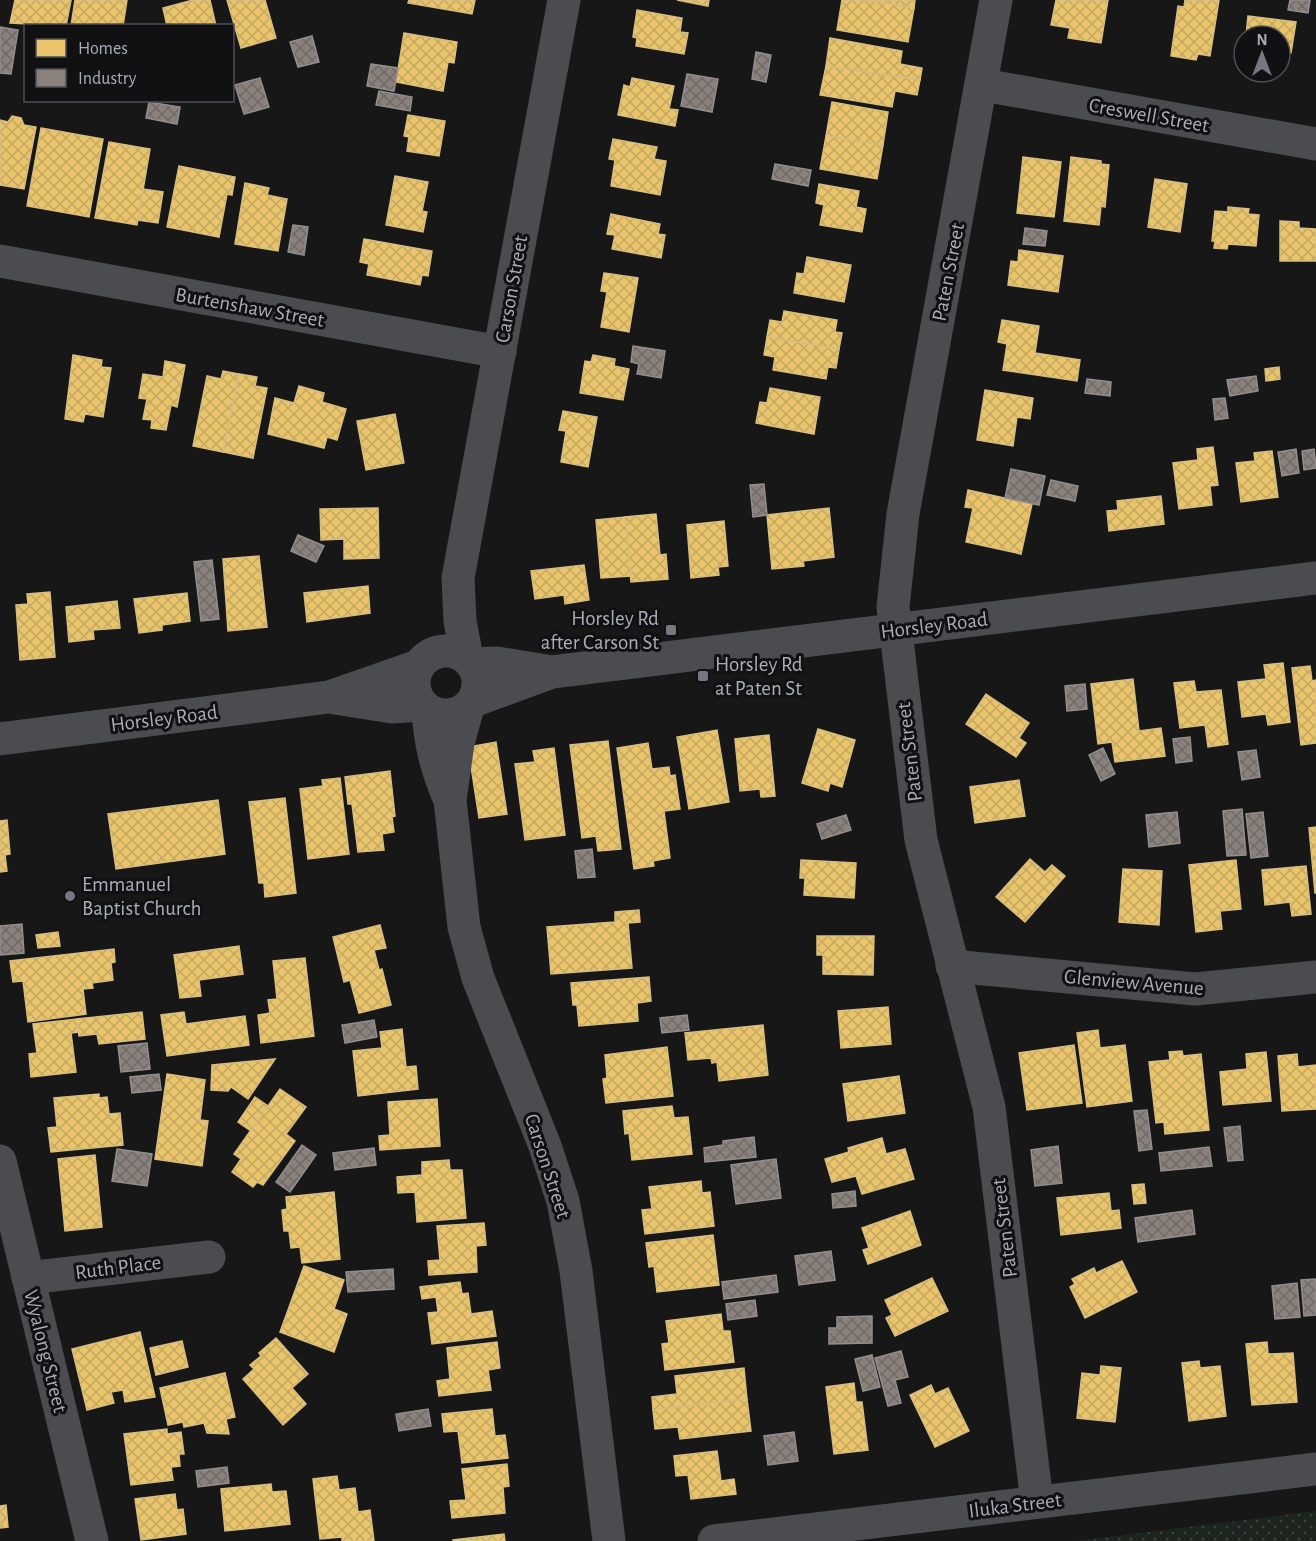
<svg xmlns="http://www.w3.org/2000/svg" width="1316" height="1541" viewBox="0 0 1316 1541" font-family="'Alegreya Sans',sans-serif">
  <defs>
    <pattern id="park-dots" width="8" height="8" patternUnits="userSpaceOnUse" patternTransform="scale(1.5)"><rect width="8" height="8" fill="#1d241e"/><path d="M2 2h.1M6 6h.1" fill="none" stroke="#3b413d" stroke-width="1.8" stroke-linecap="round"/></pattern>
    <pattern id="homes-cross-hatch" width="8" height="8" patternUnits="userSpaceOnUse" patternTransform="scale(1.5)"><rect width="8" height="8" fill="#e9c46a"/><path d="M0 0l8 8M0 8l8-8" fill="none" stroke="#c4a760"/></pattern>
    <pattern id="industry-cross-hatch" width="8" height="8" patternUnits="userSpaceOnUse" patternTransform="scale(1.5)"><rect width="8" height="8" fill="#8a817c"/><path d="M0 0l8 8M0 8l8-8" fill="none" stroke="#706a67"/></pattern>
  </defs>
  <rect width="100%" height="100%" fill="#171717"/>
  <polygon fill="url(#park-dots)" points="1316,1511 1316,1541 1076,1541"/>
  <g fill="url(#homes-cross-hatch)" stroke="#d6bd81" stroke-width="1.5">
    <polygon points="15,0 71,0 66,26 10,23"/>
    <polygon points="75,0 127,0 123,26 71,26"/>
    <polygon points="193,0 210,0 216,26 167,26 163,8"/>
    <polygon points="227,0 265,0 276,38 241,48"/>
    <polygon points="409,0 475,0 472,14 408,3"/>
    <polygon points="677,0 709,0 708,6"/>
    <polygon points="842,0 869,0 914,8 908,42 837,30"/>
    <polygon points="869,0 915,0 914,8"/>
    <polygon points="1056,0 1108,0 1101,43 1068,38 1070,28 1051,25"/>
    <polygon points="1185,0 1219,0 1210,56 1198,54 1196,60 1171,56 1178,6 1184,7"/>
    <polygon points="637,10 682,18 680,32 688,33 684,54 636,46 637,38 633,37"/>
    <polygon points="1248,16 1296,22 1291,53 1284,52 1283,58 1280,58 1280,36 1246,36"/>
    <polygon points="404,33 457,42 454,63 448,62 443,91 396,82"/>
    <polygon points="830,38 902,51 900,64 922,68 920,80 826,66"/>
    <polygon points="826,66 920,80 917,95 895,91 892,107 820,95"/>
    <polygon points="632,78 674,86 669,109 678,110 675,126 618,115 624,85 630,87"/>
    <polygon points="832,102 888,112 883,145 826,136"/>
    <polygon points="408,115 445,121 439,156 407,151 409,137 404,136"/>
    <polygon points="12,116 21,118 24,125 36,127 24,189 0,185 0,120 8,122"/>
    <polygon points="41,128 103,139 89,217 27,206"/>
    <polygon points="826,136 883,145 877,179 820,169"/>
    <polygon points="613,139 657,147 654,159 666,161 660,195 611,186 615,160 609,159"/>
    <polygon points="109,142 150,149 137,225 95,218"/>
    <polygon points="1023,157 1061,162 1054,217 1017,213"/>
    <polygon points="1071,157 1101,161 1101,164 1109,165 1105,207 1101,206 1099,225 1064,221"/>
    <polygon points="179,166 235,177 232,195 227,194 219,237 167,227"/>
    <polygon points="395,176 428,182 422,211 427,212 423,232 386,225"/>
    <polygon points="1155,179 1187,184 1180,232 1148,227"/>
    <polygon points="245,183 269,188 267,195 287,199 278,251 235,244"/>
    <polygon points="819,184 859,191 856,207 866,209 862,232 820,225 824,205 816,203"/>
    <polygon points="143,189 163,192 158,223 138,220"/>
    <polygon points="1228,207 1249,209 1248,214 1259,215 1256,246 1228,244 1227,249 1214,248 1215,241 1212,241 1215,211 1228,212"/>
    <polygon points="611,214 660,224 658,234 665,235 661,258 612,249 615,235 607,234"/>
    <polygon points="1280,221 1299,222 1299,228 1316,229 1316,261 1280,261"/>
    <polygon points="364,239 432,251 428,276 422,275 420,285 367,275 369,264 360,262"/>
    <polygon points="1019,250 1063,256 1058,292 1008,285 1011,261 1018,262"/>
    <polygon points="807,257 851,265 844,302 794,293 797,273 804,274"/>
    <polygon points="604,273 638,278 629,332 601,327 607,292 601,291"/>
    <polygon points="784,311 837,320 835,332 842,333 839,349 767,337 770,320 782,322"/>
    <polygon points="1002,320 1039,326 1035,353 1080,360 1077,381 1003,370 1007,344 998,342"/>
    <polygon points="767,337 839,349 836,368 828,367 826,379 773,370 775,357 764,355"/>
    <polygon points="73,355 102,360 101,367 111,368 103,417 85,414 83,422 65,419"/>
    <polygon points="593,355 615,359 614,366 629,369 623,400 580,393 585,361 591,362"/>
    <polygon points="165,361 185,365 177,407 171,405 166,430 151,428 152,420 143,419 147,399 139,398 143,374 163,377"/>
    <polygon points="1279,367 1280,379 1266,381 1265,369"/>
    <polygon points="223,371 239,374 223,452 193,446 207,376 221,379"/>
    <polygon points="239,374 257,377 255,386 267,388 253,458 223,452"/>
    <polygon points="299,386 324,393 322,402 346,409 337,440 327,437 324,448 268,434 275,398 294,403"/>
    <polygon points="770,388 820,397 814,434 756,423 760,402 767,403"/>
    <polygon points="985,390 1033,398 1030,419 1017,417 1013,446 977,440"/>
    <polygon points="563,411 597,417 588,467 561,462 566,431 559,430"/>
    <polygon points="395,414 404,463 366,470 357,421"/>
    <polygon points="1213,447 1218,485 1210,486 1212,505 1179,509 1173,463 1198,460 1197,449"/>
    <polygon points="1272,451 1278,497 1241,502 1236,463 1255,461 1254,453"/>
    <polygon points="968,490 1032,504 1021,554 966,542 973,508 965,507"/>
    <polygon points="1161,496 1164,524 1109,531 1107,511 1118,510 1117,501"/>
    <polygon points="378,508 379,558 344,559 344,539 321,540 320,509"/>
    <polygon points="829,508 834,557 803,561 804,566 772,569 767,515"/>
    <polygon points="656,514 660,555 666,554 668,579 631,582 625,517"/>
    <polygon points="625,517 631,576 601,578 596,520"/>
    <polygon points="724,521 728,566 718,567 719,575 691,578 687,525"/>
    <polygon points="259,556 267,627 228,631 223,559"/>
    <polygon points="584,565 589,600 565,604 564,595 535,599 531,571"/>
    <polygon points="368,586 370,613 307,622 304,593"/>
    <polygon points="50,592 55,657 20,660 16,605 28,604 27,594"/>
    <polygon points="187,593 190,621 162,625 162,630 139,633 134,599"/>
    <polygon points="117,601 120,628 93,630 94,639 69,642 66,607"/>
    <polygon points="1283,663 1290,722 1268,725 1266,714 1242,717 1238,682 1266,679 1264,665"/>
    <polygon points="1310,666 1312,681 1316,680 1316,743 1301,745 1292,668"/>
    <polygon points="1133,679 1139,731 1161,728 1165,756 1115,762 1112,742 1098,744 1091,684"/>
    <polygon points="1194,681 1196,692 1221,690 1228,744 1208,747 1205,725 1180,728 1174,683"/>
    <polygon points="986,694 1029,723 1019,738 1026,743 1016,757 966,724"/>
    <polygon points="818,729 855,740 842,787 830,783 828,791 802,783"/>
    <polygon points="717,730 729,802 689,809 677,737"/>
    <polygon points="769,735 775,796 761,797 760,789 740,791 735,739"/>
    <polygon points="608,741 621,849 598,851 596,836 582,838 570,745"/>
    <polygon points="496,742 507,814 479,818 468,747"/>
    <polygon points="648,743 652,769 669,767 670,776 675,775 680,809 664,811 670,858 653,861 654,866 634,869 617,748"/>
    <polygon points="554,748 565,835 525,840 515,764 535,762 533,751"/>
    <polygon points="390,771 395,816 392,817 394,832 382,834 384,850 358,852 352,804 348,804 345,777"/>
    <polygon points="340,778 349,854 308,859 300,789 323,786 322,780"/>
    <polygon points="1019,780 1025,816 975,823 970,787"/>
    <polygon points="285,798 296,893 265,897 264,883 259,883 249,802"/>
    <polygon points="218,800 225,854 116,869 108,814"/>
    <polygon points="7,820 10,854 5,855 7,871 0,872 0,821"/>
    <polygon points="1316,827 1316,893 1315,893 1309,828"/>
    <polygon points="1030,859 1045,872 1052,865 1065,876 1025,922 996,897"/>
    <polygon points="801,860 856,863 854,898 804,895 805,878 800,878"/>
    <polygon points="1236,860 1241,909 1220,911 1222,929 1196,932 1189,865"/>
    <polygon points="1306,866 1311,914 1292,916 1290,902 1265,905 1262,870"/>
    <polygon points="1123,869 1162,871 1159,925 1119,922"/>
    <polygon points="639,910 640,922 628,923 632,968 551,974 547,927 615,922 615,912"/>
    <polygon points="380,925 386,948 374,950 379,970 382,969 391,1005 359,1013 350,980 344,982 333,937"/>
    <polygon points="58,932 60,946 38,948 36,935"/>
    <polygon points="817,936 874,936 873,975 823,974 823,955 817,955"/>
    <polygon points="239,946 243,974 199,980 201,996 180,998 174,955"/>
    <polygon points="114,949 115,962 111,963 113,980 92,983 93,988 83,989 86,1014 28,1022 23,981 13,982 10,961"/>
    <polygon points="305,958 314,1036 261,1043 258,1015 270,1013 268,1000 277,999 273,961"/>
    <polygon points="649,977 651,1001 637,1003 638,1021 579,1026 577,1005 573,1005 571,983"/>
    <polygon points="888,1007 891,1044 841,1048 838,1011"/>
    <polygon points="142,1012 145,1039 99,1044 97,1034 79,1036 77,1019"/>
    <polygon points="184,1012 186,1024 245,1016 249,1045 167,1056 161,1015"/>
    <polygon points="77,1019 79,1032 71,1033 76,1072 31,1077 29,1054 37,1053 33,1024"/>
    <polygon points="763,1025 768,1075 719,1081 717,1062 712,1063 711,1058 688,1060 685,1033"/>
    <polygon points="402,1029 406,1067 416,1066 418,1089 358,1096 353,1051 382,1048 380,1032"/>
    <polygon points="1098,1030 1100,1048 1125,1045 1132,1101 1087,1107 1077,1033"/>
    <polygon points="1074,1045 1082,1103 1027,1110 1019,1053"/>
    <polygon points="667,1047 673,1096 606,1103 603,1079 607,1078 605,1055"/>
    <polygon points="1182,1051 1183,1056 1201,1054 1209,1130 1165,1134 1164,1122 1156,1123 1149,1062 1170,1060 1169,1052"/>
    <polygon points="1266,1052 1271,1101 1223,1105 1220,1072 1247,1069 1246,1054"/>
    <polygon points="1297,1054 1298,1067 1316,1065 1316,1109 1282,1111 1278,1056"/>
    <polygon points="275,1059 248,1099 231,1087 228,1091 211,1090 212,1065"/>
    <polygon points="167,1074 205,1080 200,1120 208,1121 202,1166 155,1159"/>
    <polygon points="899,1076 905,1113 848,1121 843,1084"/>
    <polygon points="280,1089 306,1107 286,1134 295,1141 263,1185 257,1182 253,1187 232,1172 241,1159 234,1154"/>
    <polygon points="99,1094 99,1098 107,1097 109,1114 120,1113 123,1145 51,1152 48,1128 57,1127 54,1098"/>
    <polygon points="255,1097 268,1106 251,1131 238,1122"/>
    <polygon points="437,1099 440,1146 380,1150 379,1136 390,1135 388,1102"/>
    <polygon points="672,1106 674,1118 688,1117 692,1154 632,1160 629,1133 625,1134 623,1111"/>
    <polygon points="882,1138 886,1154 905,1149 914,1179 862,1194 856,1176 832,1182 825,1159 849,1152 848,1148"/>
    <polygon points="95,1155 102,1227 65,1231 58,1159"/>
    <polygon points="449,1160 450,1170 462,1170 466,1218 417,1222 415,1192 398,1193 397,1177 422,1175 422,1162"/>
    <polygon points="701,1181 702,1193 710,1192 714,1226 645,1234 642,1210 652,1209 649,1187"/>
    <polygon points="1144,1184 1146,1203 1134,1204 1132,1185"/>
    <polygon points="334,1192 340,1259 302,1263 300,1247 291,1248 289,1231 284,1231 282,1210 287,1209 286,1197"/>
    <polygon points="1109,1193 1111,1211 1119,1210 1121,1228 1061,1235 1057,1198"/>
    <polygon points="910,1211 921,1245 868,1264 863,1250 869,1248 862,1228"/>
    <polygon points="484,1223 486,1245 476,1246 477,1272 429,1275 428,1261 440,1260 437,1226"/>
    <polygon points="713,1235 719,1285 657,1292 654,1266 649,1267 646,1243"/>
    <polygon points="1122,1261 1137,1292 1085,1318 1070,1287 1075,1284 1072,1279 1094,1268 1096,1273"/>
    <polygon points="304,1266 344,1280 334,1309 347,1314 334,1352 280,1332"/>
    <polygon points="932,1278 948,1311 895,1336 886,1318 892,1315 885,1300"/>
    <polygon points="460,1282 462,1294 468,1293 471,1314 492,1311 496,1336 432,1344 428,1313 438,1312 436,1297 422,1299 420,1287"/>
    <polygon points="721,1314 723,1331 730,1331 734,1362 665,1370 662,1344 669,1343 666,1321"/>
    <polygon points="140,1332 155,1397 125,1402 123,1390 111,1392 114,1403 87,1410 72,1349"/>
    <polygon points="276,1338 308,1374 292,1388 306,1404 283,1425 243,1379 254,1369 250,1365 261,1356 259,1353"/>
    <polygon points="182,1341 188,1367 156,1375 150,1348"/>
    <polygon points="497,1342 500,1368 488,1370 491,1390 439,1396 437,1381 450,1379 447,1348"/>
    <polygon points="1267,1342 1268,1354 1293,1353 1297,1402 1252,1405 1246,1344"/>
    <polygon points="1199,1361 1200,1368 1220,1366 1226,1416 1189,1421 1182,1363"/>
    <polygon points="1101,1366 1121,1368 1115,1422 1077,1418 1082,1373 1100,1375"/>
    <polygon points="744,1368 747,1399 653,1410 652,1397 677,1394 675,1376"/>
    <polygon points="225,1373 235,1417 226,1419 229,1434 207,1433 204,1423 184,1427 183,1422 168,1425 160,1388"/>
    <polygon points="854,1383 856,1402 862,1402 868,1450 834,1454 826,1387"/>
    <polygon points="931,1385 935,1394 948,1388 969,1431 935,1447 910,1395"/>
    <polygon points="747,1399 751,1431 680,1439 678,1427 655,1429 653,1410"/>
    <polygon points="492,1409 495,1436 505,1435 508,1458 462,1463 458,1431 444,1432 442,1414"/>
    <polygon points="167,1429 167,1434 181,1432 184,1454 179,1454 180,1466 171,1467 173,1480 131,1485 124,1434"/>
    <polygon points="717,1451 721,1481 734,1479 736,1494 691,1499 688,1475 676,1476 674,1456"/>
    <polygon points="507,1464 509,1486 503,1487 505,1513 452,1518 450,1501 466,1500 462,1469"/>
    <polygon points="337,1476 339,1490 355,1488 358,1512 370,1510 374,1541 342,1541 342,1537 320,1539 313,1479"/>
    <polygon points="271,1484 272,1492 286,1491 290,1524 225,1531 221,1489"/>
    <polygon points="175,1494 177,1510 183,1509 186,1534 141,1540 135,1499"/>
    <polygon points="6,1505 8,1527 0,1528 0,1506"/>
    <polygon points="504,1534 505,1541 453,1541 453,1540"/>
  </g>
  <g fill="url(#industry-cross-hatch)" stroke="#938e8e" stroke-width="1.5">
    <polygon points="1290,0 1310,0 1308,13 1288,10"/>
    <polygon points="0,27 18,30 11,74 0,73"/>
    <polygon points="312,36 319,62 298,67 290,42"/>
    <polygon points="756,52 771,55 766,82 752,79"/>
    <polygon points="371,64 398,68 394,91 367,86"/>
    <polygon points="687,74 718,79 712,112 681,106"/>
    <polygon points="260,78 269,107 244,114 235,85"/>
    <polygon points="379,91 412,97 410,111 376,105"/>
    <polygon points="149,102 180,107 177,124 146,118"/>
    <polygon points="775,164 811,170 808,186 772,179"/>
    <polygon points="293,225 308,227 304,255 288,252"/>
    <polygon points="1025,228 1047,231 1045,246 1023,244"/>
    <polygon points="633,346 665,351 661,378 637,374 639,364 631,362"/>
    <polygon points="1256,376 1258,391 1230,396 1227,380"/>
    <polygon points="1087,379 1111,382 1110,396 1085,393"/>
    <polygon points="1225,398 1228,418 1215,420 1213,399"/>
    <polygon points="1296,449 1299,473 1282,476 1278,452"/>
    <polygon points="1314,449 1316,468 1304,470 1302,451"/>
    <polygon points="1011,469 1045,476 1039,505 1005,498"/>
    <polygon points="1051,480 1078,486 1075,501 1047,495"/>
    <polygon points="764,484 767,515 753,517 750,485"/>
    <polygon points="298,535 324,546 316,562 291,551"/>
    <polygon points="212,560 219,619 201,621 194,562"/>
    <polygon points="1085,684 1087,709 1067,711 1065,686"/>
    <polygon points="1190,737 1192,761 1176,763 1173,739"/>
    <polygon points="1103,748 1115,774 1101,781 1089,755"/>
    <polygon points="1256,750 1260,777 1242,780 1238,752"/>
    <polygon points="1242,809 1246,855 1227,856 1223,811"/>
    <polygon points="1177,812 1180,843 1149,847 1146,815"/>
    <polygon points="1263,812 1268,856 1251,858 1246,814"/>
    <polygon points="846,815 851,830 822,839 817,824"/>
    <polygon points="592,849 595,877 578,878 575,851"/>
    <polygon points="22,924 24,953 0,955 0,926"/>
    <polygon points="687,1015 689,1030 662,1033 660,1018"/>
    <polygon points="374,1020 377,1037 345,1043 342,1025"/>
    <polygon points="147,1043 150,1069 121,1072 118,1046"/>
    <polygon points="159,1074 161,1090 132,1093 130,1077"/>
    <polygon points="1147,1110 1152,1149 1139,1151 1134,1111"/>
    <polygon points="1240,1126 1243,1160 1228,1161 1224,1128"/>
    <polygon points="754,1137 756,1157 705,1162 704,1148 723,1145 723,1141"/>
    <polygon points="302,1145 316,1155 290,1192 276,1182"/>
    <polygon points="1058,1146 1062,1183 1035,1186 1031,1150"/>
    <polygon points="1209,1147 1212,1166 1161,1171 1159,1153"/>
    <polygon points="374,1148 376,1165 335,1170 333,1153"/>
    <polygon points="117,1149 152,1154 147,1186 112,1181"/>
    <polygon points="776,1159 781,1198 736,1204 731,1165"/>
    <polygon points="855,1191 856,1206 833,1208 832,1194"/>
    <polygon points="1192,1210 1195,1234 1138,1242 1135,1218"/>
    <polygon points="831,1251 835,1280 799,1285 795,1256"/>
    <polygon points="393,1269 394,1289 348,1292 346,1272"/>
    <polygon points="776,1275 778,1292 724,1299 722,1282"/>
    <polygon points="1316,1279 1316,1315 1304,1316 1301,1280"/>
    <polygon points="1297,1283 1300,1317 1275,1319 1272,1286"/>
    <polygon points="755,1300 757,1316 728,1320 726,1304"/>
    <polygon points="872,1316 872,1343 829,1344 829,1328 837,1328 837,1317"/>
    <polygon points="901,1351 908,1377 895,1380 901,1403 888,1406 875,1358"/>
    <polygon points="872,1355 880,1387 863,1391 855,1359"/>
    <polygon points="428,1409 431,1426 399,1431 396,1414"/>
    <polygon points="794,1432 798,1461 768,1465 764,1436"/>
    <polygon points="227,1467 229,1483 198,1487 196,1471"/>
  </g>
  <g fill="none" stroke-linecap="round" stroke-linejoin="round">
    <g stroke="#4b4c50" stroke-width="33">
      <polyline points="996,0 903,514 893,607 921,840 989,1107 1037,1502"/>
      <polyline points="983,85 1316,144"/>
      <polyline points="0,261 500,352"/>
      <polyline points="472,664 497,663 552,672"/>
      <polyline points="335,698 392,707 422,705"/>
      <polyline points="473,701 552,672 1316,578"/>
      <polyline points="0,739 329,697 418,666"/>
      <polyline points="952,966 1195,989 1316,977"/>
      <polyline points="0,1161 92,1541"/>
      <polyline points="28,1278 209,1257"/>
      <polyline points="714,1541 1316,1469"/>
    </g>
    <g stroke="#4b4c50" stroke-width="33">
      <circle cx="446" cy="683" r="32"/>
      <polyline points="467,658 460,621 458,578 564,0"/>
      <polyline points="468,707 458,743 450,800 464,927 478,978 545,1146 563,1201 576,1271 609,1541"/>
      <path d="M428,710c2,33 8,58 21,88"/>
    </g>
  </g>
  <g fill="#757880" stroke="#111113" stroke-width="2">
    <rect x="665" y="624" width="12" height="12" rx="3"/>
    <rect x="697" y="670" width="12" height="12" rx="3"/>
    <circle cx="70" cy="896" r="6"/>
  </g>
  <g text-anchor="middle" stroke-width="6" stroke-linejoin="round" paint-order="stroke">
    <g font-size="21" fill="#a8adb8" stroke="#111113">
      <text transform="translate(1149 115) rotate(10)" y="7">Creswell Street</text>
      <text transform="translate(948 272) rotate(-79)" y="7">Paten Street</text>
      <text transform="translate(511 289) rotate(-80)" y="7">Carson Street</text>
      <text transform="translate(250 307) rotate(10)" y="7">Burtenshaw Street</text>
      <text transform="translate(934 625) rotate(-7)" y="7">Horsley Road</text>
      <text transform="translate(164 718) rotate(-7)" y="7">Horsley Road</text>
      <text transform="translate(909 752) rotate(-97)" y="7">Paten Street</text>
      <text transform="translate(1134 982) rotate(5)" y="7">Glenview Avenue</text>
      <text transform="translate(548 1166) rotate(72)" y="7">Carson Street</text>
      <text transform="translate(1004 1228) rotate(-97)" y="7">Paten Street</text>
      <text transform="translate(118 1267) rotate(-7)" y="7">Ruth Place</text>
      <text transform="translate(46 1351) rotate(76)" y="7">Wyalong Street</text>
      <text transform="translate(1015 1505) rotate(-7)" y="7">Iluka Street</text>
    </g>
    <g font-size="21" fill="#a8adb8" stroke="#111113" text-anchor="start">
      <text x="659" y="625" text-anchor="end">Horsley Rd<tspan x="659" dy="24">after Carson St</tspan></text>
      <text x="715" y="671">Horsley Rd<tspan x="715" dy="24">at Paten St</tspan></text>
      <text x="82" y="891">Emmanuel<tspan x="82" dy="24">Baptist Church</tspan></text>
    </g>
  </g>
  <rect x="24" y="24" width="210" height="78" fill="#111113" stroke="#4d4f55" stroke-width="1.5"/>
  <rect x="36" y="39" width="30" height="18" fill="#e9c46a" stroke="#4d4f55" stroke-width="1.5"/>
  <text x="78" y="54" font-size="18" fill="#a8adb8">Homes</text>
  <rect x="36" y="69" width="30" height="18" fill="#8a817c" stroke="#4d4f55" stroke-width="1.5"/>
  <text x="78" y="84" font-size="18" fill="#a8adb8">Industry</text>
  <g transform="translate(1262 54)"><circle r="28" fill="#111113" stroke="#4d4f55" stroke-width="1.5"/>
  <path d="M0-4.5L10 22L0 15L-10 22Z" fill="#757880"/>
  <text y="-9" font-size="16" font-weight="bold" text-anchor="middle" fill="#a8adb8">N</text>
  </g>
</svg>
